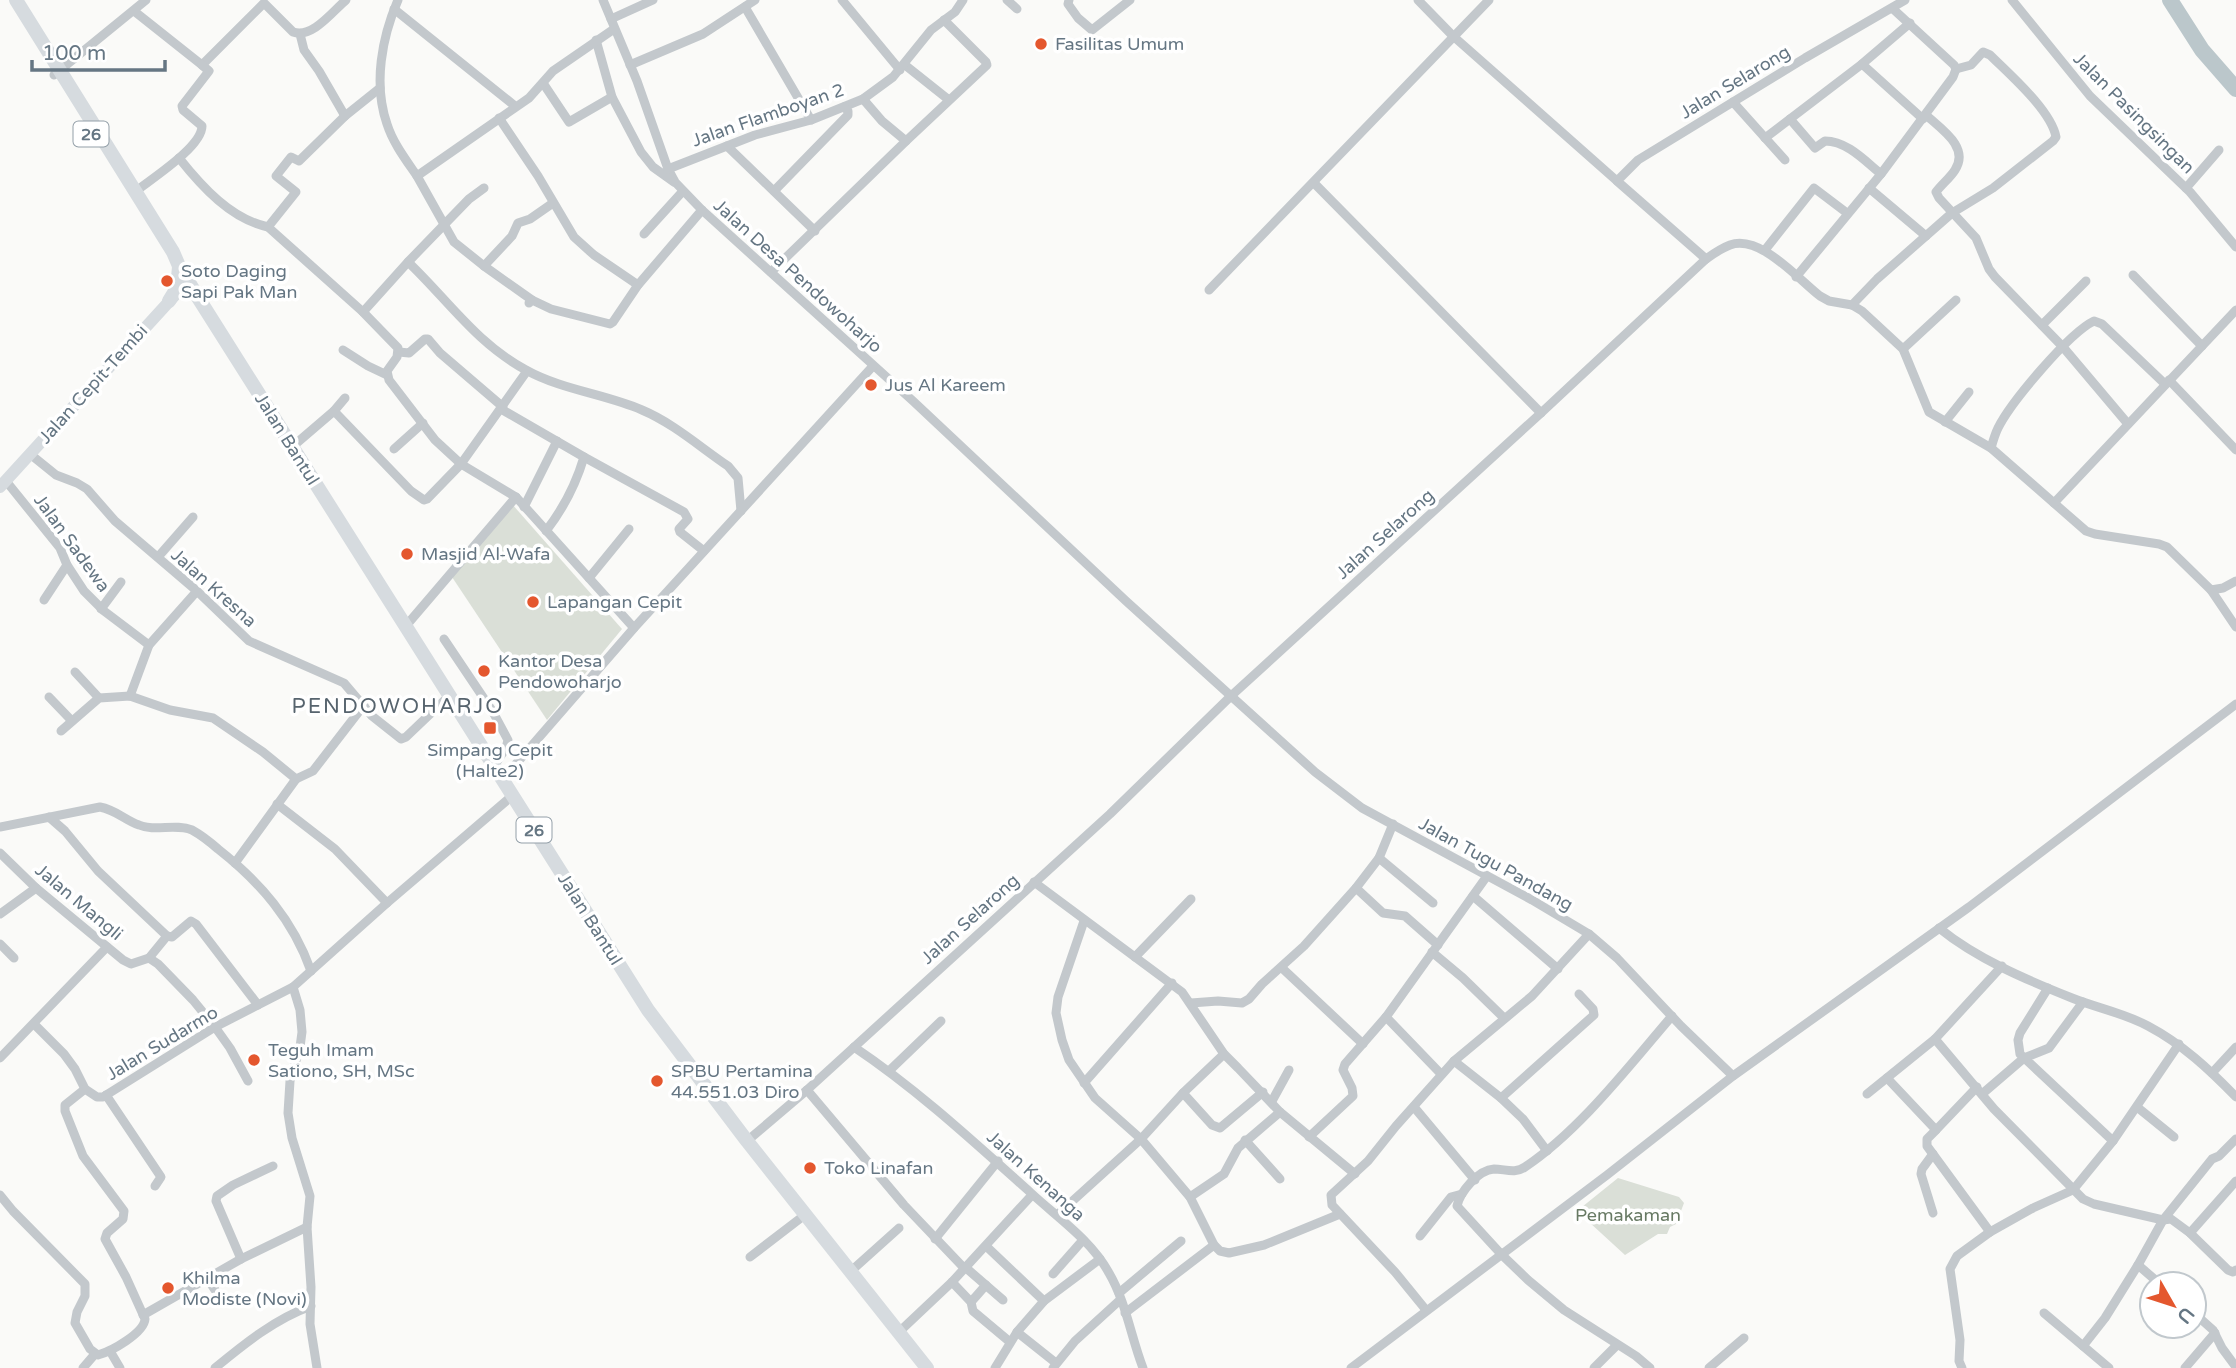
<svg xmlns="http://www.w3.org/2000/svg" width="2236" height="1368" viewBox="0 0 2236 1368" font-family="'Varela Round',sans-serif">
  <rect width="100%" height="100%" fill="#fafaf8"/>
  <g fill="#dadfd7">
    <polygon points="512,504 622,629 547,720 450,574"/>
    <polygon points="1618,1178 1679,1197 1684,1203 1676,1224 1670,1227 1667,1234 1658,1234 1625,1255 1577,1211"/>
  </g>
  <g fill="none" stroke-linecap="round" stroke-linejoin="round">
    <polyline stroke="#bbc7cb" stroke-width="16" points="2170,0 2202,50 2236,89"/>
    <g stroke="#c3c8cc" stroke-width="9">
      <path d="M398,0c-16,37 -25,84 -11,124 6,19 19,36 30,52"/>
      <polyline points="603,0 637,81 668,169 675,182 702,210 913,401 1126,601 1315,772 1362,808 1532,900 1589,934 1617,958 1681,1026 1733,1076"/>
      <polyline points="842,0 900,70"/>
      <polyline points="1007,0 1017,9"/>
      <polyline points="1069,0 1068,4 1078,18 1092,30 1130,0"/>
      <polyline points="1418,0 1453,36 1617,181"/>
      <polyline points="2012,0 2090,96 2190,192 2236,247"/>
      <polyline points="745,7 811,120"/>
      <polyline points="1892,8 1954,65 1956,69"/>
      <polyline points="394,9 515,106"/>
      <path d="M134,11l68,54 62,-62 29,29c19,7 40,-21 53,-32"/>
      <polyline points="611,19 653,0"/>
      <polyline points="300,34 304,50 319,71 345,116"/>
      <polyline points="596,40 612,97 641,152 653,167 674,182"/>
      <polyline points="1862,64 1923,119"/>
      <polyline points="630,65 703,34 755,0"/>
      <polyline points="905,65 949,100"/>
      <polyline points="54,75 146,0"/>
      <polyline points="543,83 569,122 612,97"/>
      <polyline points="1733,102 1785,160"/>
      <path d="M1926,115c15,14 44,32 29,55 -5,8 -13,14 -19,22l3,6 37,40 13,31 6,8 68,70 65,77"/>
      <polyline points="499,118 538,176 574,237 594,255 638,285"/>
      <path d="M1790,119l25,29 10,-7c22,0 40,20 56,33"/>
      <polyline points="1765,138 1862,64 1910,23"/>
      <polyline points="906,141 987,65 986,62 944,20"/>
      <polyline points="727,146 815,231"/>
      <path d="M179,158c23,29 52,61 89,69l95,85 35,36 -1,9 -10,14 2,9 46,60 26,24 55,33 118,131"/>
      <polyline points="668,169 755,135 811,120 863,99 893,77 931,30 955,12 963,0"/>
      <polyline points="1314,183 1541,413"/>
      <polyline points="1869,188 1926,236"/>
      <polyline points="2186,188 2219,150"/>
      <polyline points="774,191 848,115 848,111 844,107"/>
      <path d="M135,192c16,-13 67,-45 67,-66l-19,-16 -1,-4 27,-35 -7,-6"/>
      <polyline points="268,227 296,192 276,176 291,157 299,161 345,116 380,88"/>
      <polyline points="644,234 683,191"/>
      <polyline points="1765,250 1814,188 1847,213"/>
      <path d="M1706,259c7,-5 16,-11 24,-14 30,-11 68,34 90,51l9,5 23,4 10,6 41,38 26,63 62,36 95,83 9,3 64,10 8,3 44,43 12,-2 13,-7"/>
      <path d="M408,262c40,38 68,81 118,108 36,20 79,24 116,40 31,13 58,37 86,56l10,12 3,33"/>
      <polyline points="484,266 512,236 518,223 530,219 553,203"/>
      <polyline points="771,272 906,141 882,121 863,99"/>
      <polyline points="2133,275 2202,346"/>
      <polyline points="1796,277 1881,174 1953,77 1956,69"/>
      <polyline points="1209,290 1489,0"/>
      <polyline points="532,300 484,266 454,242 417,176 529,98 553,71 614,29"/>
      <polyline points="529,303 532,300 551,309 610,324 613,322 638,285 702,210"/>
      <path d="M1852,305l25,-26 75,-66 41,-25 60,-47 3,-4c-5,-27 -47,-63 -66,-82l-7,-3 -12,13 -15,4"/>
      <polyline points="363,312 408,262 469,199 484,188"/>
      <polyline points="2042,325 2086,281"/>
      <polyline points="1903,349 1956,300"/>
      <polyline points="343,350 368,366 387,375"/>
      <polyline points="399,352 409,353 425,339 428,339 440,353 503,407"/>
      <polyline points="2169,380 2236,450"/>
      <path d="M501,409l83,48c-8,27 -21,52 -38,74"/>
      <polyline points="334,411 411,491 424,500 427,499 461,464 527,371"/>
      <polyline points="1945,422 1969,392"/>
      <polyline points="292,447 334,411 345,398"/>
      <path d="M1991,448c2,-7 4,-14 7,-20 13,-26 71,-95 96,-107l8,3 63,60"/>
      <polyline points="394,449 423,423"/>
      <polyline points="30,454 56,475 77,483 87,489 115,521 197,591 249,641 344,683 372,716 401,739 406,737 450,695"/>
      <polyline points="584,457 684,512 688,519 679,529 680,532 704,551"/>
      <polyline points="6,481 60,548 67,565 84,591 104,611 149,645"/>
      <polyline points="2054,503 2236,310"/>
      <polyline points="524,507 557,441"/>
      <polyline points="158,557 193,517"/>
      <polyline points="589,578 629,529"/>
      <polyline points="2211,590 2236,627"/>
      <polyline points="44,600 67,565"/>
      <polyline points="101,609 121,582"/>
      <polyline points="405,627 516,497"/>
      <polyline points="444,639 493,712 508,740 506,748 494,766"/>
      <polyline points="75,672 99,698"/>
      <polyline points="130,696 149,645 197,591"/>
      <polyline points="49,697 72,721"/>
      <polyline points="61,731 99,698 130,696 170,710 213,718 263,752 296,779"/>
      <polyline points="296,779 313,771 364,705"/>
      <polyline points="502,780 634,628 873,366"/>
      <polyline points="277,804 335,849 387,903"/>
      <polyline points="49,817 65,831 98,871 167,936 172,937 191,921 196,924 258,1005"/>
      <path d="M0,827l100,-20c16,3 25,13 39,18 16,7 36,-2 53,5 9,5 18,12 26,19 42,33 75,71 93,122"/>
      <polyline points="0,853 36,888 123,960 131,964 149,958 158,964 193,1000 215,1027 230,1048 248,1081"/>
      <polyline points="1379,858 1433,903"/>
      <polyline points="235,863 296,779"/>
      <polyline points="1034,882 1182,992 1224,1054 1238,1068 1280,1112 1355,1174"/>
      <polyline points="1356,888 1383,913 1405,916 1438,945"/>
      <polyline points="1473,896 1558,969"/>
      <polyline points="0,914 36,888"/>
      <polyline points="1084,921 1058,997 1056,1013 1062,1040 1069,1060 1095,1098 1141,1139 1190,1197 1214,1245 1220,1251 1229,1253 1264,1245 1340,1214"/>
      <path d="M1939,928c38,31 88,52 133,70 25,10 52,15 76,28 34,18 61,43 88,71"/>
      <polyline points="0,944 14,958"/>
      <polyline points="1432,952 1463,978 1504,1018"/>
      <polyline points="1135,957 1191,899"/>
      <polyline points="149,958 167,936"/>
      <polyline points="2002,966 1935,1039 1994,1109 2083,1199 2094,1204 2163,1220 2171,1219 2190,1233 2228,1270 2233,1272 2236,1270"/>
      <polyline points="1282,968 1363,1044"/>
      <polyline points="293,987 300,1010 302,1032 300,1047 290,1081 288,1113 292,1138 310,1196 307,1227 311,1287 310,1324 317,1368"/>
      <polyline points="2048,988 2020,1033 2018,1040 2020,1054 2113,1141"/>
      <polyline points="1191,1003 1218,1001 1242,1003 1249,999 1262,984 1304,946 1356,888 1379,858 1393,824"/>
      <polyline points="1386,1017 1441,1074"/>
      <polyline points="34,1024 64,1054 75,1069 85,1089 97,1097 103,1097 215,1027 293,987 387,903 512,796"/>
      <path d="M854,1047c64,43 120,95 177,146 27,25 60,47 78,80 17,29 22,64 34,95"/>
      <polyline points="0,1058 107,947"/>
      <polyline points="1454,1061 1501,1098 1523,1119 1547,1151"/>
      <polyline points="889,1071 941,1021"/>
      <polyline points="2212,1073 2236,1047"/>
      <polyline points="1887,1078 1936,1130 1927,1139 1927,1146 1990,1232"/>
      <polyline points="1084,1083 1172,983"/>
      <polyline points="807,1090 904,1205 964,1268"/>
      <polyline points="1183,1093 1212,1125 1220,1128 1263,1092"/>
      <polyline points="1867,1094 1935,1039"/>
      <polyline points="1982,1094 2024,1058 2049,1048 2083,1002"/>
      <polyline points="106,1095 161,1177 155,1186"/>
      <polyline points="1501,1098 1594,1015 1593,1009 1579,994"/>
      <polyline points="1272,1101 1289,1070"/>
      <polyline points="1414,1107 1475,1180"/>
      <polyline points="2137,1107 2174,1137"/>
      <polyline points="1936,1130 1977,1087"/>
      <polyline points="1309,1137 1353,1096 1352,1088 1343,1070 1345,1064 1386,1017 1487,876"/>
      <polyline points="1245,1140 1280,1179"/>
      <polyline points="747,1141 807,1090 1110,814 1231,696 1541,413 1706,259 1617,181 1638,160 1805,58 1905,0"/>
      <polyline points="1933,1154 1922,1169 1921,1174 1933,1213"/>
      <path d="M0,1195l13,16 72,73v12l-8,16 -2,11 15,26 8,6c14,-4 46,-22 47,-36l-19,-42 -21,-38 2,-6 16,-14 1,-8 -41,-55 -18,-45v-6l20,-16"/>
      <polyline points="1190,1197 1224,1174 1238,1148 1280,1112"/>
      <polyline points="1057,1215 1141,1139 1183,1093 1224,1054"/>
      <polyline points="2190,1233 2236,1181"/>
      <polyline points="1420,1236 1451,1197 1462,1194"/>
      <polyline points="935,1239 998,1161"/>
      <polyline points="986,1246 1044,1301"/>
      <polyline points="750,1257 806,1214"/>
      <polyline points="241,1259 216,1201 217,1196 233,1185 273,1166"/>
      <polyline points="2138,1265 2160,1284"/>
      <polyline points="965,1267 1003,1300"/>
      <polyline points="851,1271 899,1228"/>
      <polyline points="1053,1274 1083,1240"/>
      <polyline points="207,1278 215,1290"/>
      <polyline points="952,1282 971,1302 973,1311 1010,1342"/>
      <polyline points="1119,1293 1181,1241"/>
      <polyline points="971,1302 986,1285"/>
      <polyline points="1426,1310 1395,1272 1332,1205 1331,1195 1368,1161 1396,1126 1454,1061 1532,996 1589,934"/>
      <polyline points="1125,1313 1214,1245"/>
      <polyline points="2044,1313 2109,1368"/>
      <polyline points="2194,1313 2213,1330 2222,1348 2236,1367"/>
      <polyline points="143,1315 241,1259 307,1227"/>
      <polyline points="899,1332 952,1282 1032,1195"/>
      <polyline points="1017,1332 1056,1363"/>
      <polyline points="2083,1346 2105,1318 2138,1265 2163,1220 2212,1159 2219,1156 2236,1139"/>
      <polyline points="110,1351 120,1368"/>
      <polyline points="83,1368 95,1354"/>
      <path d="M215,1368c29,-24 60,-49 96,-62"/>
      <polyline points="995,1368 1017,1332 1044,1301 1100,1259"/>
      <polyline points="1053,1368 1075,1341 1120,1300"/>
      <polyline points="1351,1368 1607,1175 1733,1076 1969,907 2236,704"/>
      <polyline points="1594,1368 1617,1345"/>
      <path d="M1650,1368l-14,-12 -72,-46 -36,-30 -27,-26 -44,-48c3,-14 21,-36 37,-37 11,0 21,5 31,-2 55,-37 103,-100 147,-151"/>
      <polyline points="1709,1368 1744,1338"/>
      <polyline points="1962,1368 1959,1361 1960,1340 1950,1269 1957,1256 1990,1232 2033,1208 2073,1190 2113,1141 2179,1044"/>
      <polyline points="2185,1368 2215,1333"/>
    </g>
    <polyline stroke="#d6dbdf" stroke-width="12" points="0,487 176,294"/>
    <g stroke="#d6dbdf" stroke-width="14">
      <polyline points="16,0 173,252 179,266 199,299 648,1010 747,1141 927,1368"/>
      <polyline points="169,301 177,288 179,267"/>
    </g>
  </g>
  <g fill="#e4572e" stroke="#fff" stroke-width="2.5">
    <circle cx="1041" cy="44" r="7"/>
    <circle cx="167" cy="281" r="7"/>
    <circle cx="871" cy="385" r="7"/>
    <circle cx="407" cy="554" r="7"/>
    <circle cx="533" cy="602" r="7"/>
    <circle cx="484" cy="671" r="7"/>
    <rect x="483" y="721" width="14" height="14" rx="3.5"/>
    <circle cx="254" cy="1060" r="7"/>
    <circle cx="657" cy="1081" r="7"/>
    <circle cx="810" cy="1168" r="7"/>
    <circle cx="168" cy="1288" r="7"/>
  </g>
  <g text-anchor="middle" stroke-width="7" stroke-linejoin="round" paint-order="stroke">
    <g fill="#fff" stroke="#939fa8" stroke-width="2">
      <rect x="73.5" y="121.5" width="35" height="25" rx="5"/>
      <rect x="516.5" y="817.5" width="35" height="25" rx="5"/>
    </g>
    <g font-size="16" font-weight="bold" fill="#657683">
      <text x="91" y="140">26</text>
      <text x="534" y="836">26</text>
    </g>
    <g font-size="18" fill="#657683" stroke="#fff" text-anchor="start">
      <text x="1055" y="50">Fasilitas Umum</text>
      <text x="181" y="277">Soto Daging<tspan x="181" dy="21">Sapi Pak Man</tspan></text>
      <text x="885" y="391">Jus Al Kareem</text>
      <text x="421" y="560">Masjid Al-Wafa</text>
      <text x="547" y="608">Lapangan Cepit</text>
      <text x="498" y="667">Kantor Desa<tspan x="498" dy="21">Pendowoharjo</tspan></text>
      <text x="490" y="756" text-anchor="middle">Simpang Cepit<tspan x="490" dy="21">(Halte2)</tspan></text>
      <text x="268" y="1056">Teguh Imam<tspan x="268" dy="21">Sationo, SH, MSc</tspan></text>
      <text x="671" y="1077">SPBU Pertamina<tspan x="671" dy="21">44.551.03 Diro</tspan></text>
      <text x="824" y="1174">Toko Linafan</text>
      <text x="182" y="1284">Khilma<tspan x="182" dy="21">Modiste (Novi)</tspan></text>
    </g>
    <g font-size="18" fill="#657683" stroke="#fff">
      <text transform="translate(1735 82) rotate(-31)" y="6">Jalan Selarong</text>
      <text transform="translate(2134 113) rotate(45)" y="6">Jalan Pasingsingan</text>
      <text transform="translate(768 115) rotate(-19)" y="6">Jalan Flamboyan 2</text>
      <text transform="translate(798 276) rotate(42)" y="6">Jalan Desa Pendowoharjo</text>
      <text transform="translate(93 384) rotate(-48)" y="6">Jalan Cepit-Tembi</text>
      <text transform="translate(287 439) rotate(58)" y="6">Jalan Bantul</text>
      <text transform="translate(1385 534) rotate(-42)" y="6">Jalan Selarong</text>
      <text transform="translate(72 543) rotate(54)" y="6">Jalan Sadewa</text>
      <text transform="translate(214 588) rotate(42)" y="6">Jalan Kresna</text>
      <text transform="translate(1496 864) rotate(29)" y="6">Jalan Tugu Pandang</text>
      <text transform="translate(79 902) rotate(40)" y="6">Jalan Mangli</text>
      <text transform="translate(590 919) rotate(58)" y="6">Jalan Bantul</text>
      <text transform="translate(970 919) rotate(-42)" y="6">Jalan Selarong</text>
      <text transform="translate(162 1043) rotate(-31)" y="6">Jalan Sudarmo</text>
      <text transform="translate(1036 1176) rotate(42)" y="6">Jalan Kenanga</text>
    </g>
    <g font-size="18" fill="#687a64" stroke="#fff">
      <text x="1628" y="1221">Pemakaman</text>
    </g>
    <g font-size="21" letter-spacing="2" fill="#57646e" stroke="#fff">
      <text x="398" y="713">PENDOWOHARJO</text>
    </g>
  </g>
  <g transform="translate(2173 1305) rotate(129)"><circle r="33" fill="#ffffff" stroke="#c1c8cd" stroke-width="2"/>
  <path d="M0-5L12 26L0 18L-12 26Z" fill="#e4572e"/>
  <text y="-10" font-size="19" font-weight="bold" text-anchor="middle" fill="#657683">U</text>
  </g>
  <path d="M32 60v10h133v-10" fill="none" stroke="#657683" stroke-width="3.5"/>
  <text x="42" y="60" font-size="21" fill="#657683" stroke="#ffffff" stroke-width="5" paint-order="stroke">100 m</text>
</svg>
